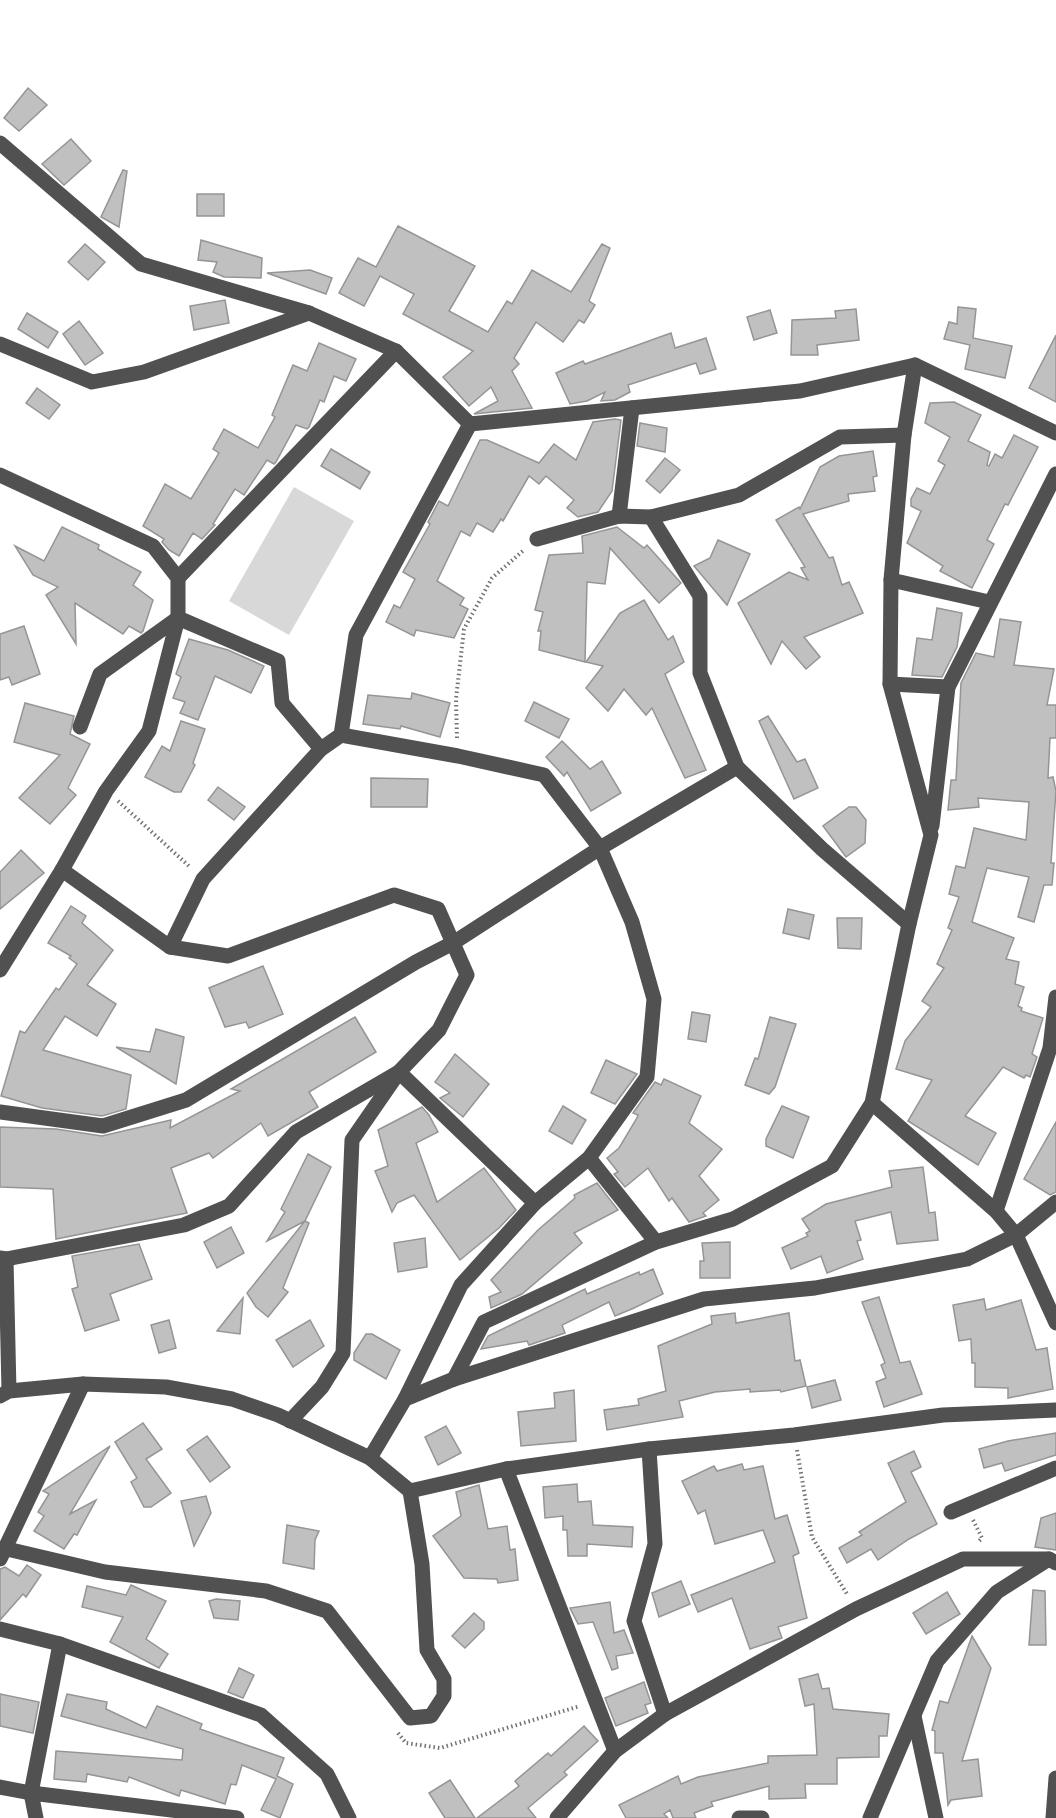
<svg xmlns="http://www.w3.org/2000/svg" width="1056" height="1818" viewBox="0 0 1056 1818" font-family="'Golos Text',sans-serif">
  <rect width="100%" height="100%" fill="#fff"/>
  <polygon fill="#d8d8d8" points="294,487 354,521 289,635 229,601"/>
  <g fill="#c0c0c0" stroke="#959595" stroke-width="1.5">
    <polygon points="28,88 47,105 19,131 4,118"/>
    <polygon points="71,139 91,161 64,185 42,164"/>
    <polygon points="123,170 127,171 119,227 101,217"/>
    <rect x="197" y="194" width="27" height="22"/>
    <polygon points="398,226 475,266 449,311 488,332 507,301 512,304 532,270 571,292 602,244 610,248 589,301 595,305 584,323 579,320 563,342 536,322 514,358 519,364 512,371 532,408 474,414 498,401 491,387 469,406 443,377 473,351 403,314 414,294 380,276 364,306 339,293 358,258 376,267"/>
    <polygon points="201,240 262,258 261,278 224,277 213,272 217,262 198,260"/>
    <polygon points="85,244 105,262 88,280 68,262"/>
    <polygon points="310,270 332,278 326,294 267,273"/>
    <polygon points="225,300 229,323 194,330 190,306"/>
    <polygon points="958,307 976,309 973,338 1012,346 1005,378 965,369 970,345 944,339 949,322 957,324"/>
    <polygon points="856,309 859,340 817,345 818,355 791,355 792,320 836,318 835,311"/>
    <polygon points="770,310 777,333 754,340 747,317"/>
    <polygon points="27,313 58,332 48,348 18,329"/>
    <polygon points="79,321 103,353 85,365 63,334"/>
    <polygon points="671,333 675,348 706,338 716,369 700,374 696,363 628,385 630,392 615,400 601,401 605,392 587,401 570,404 556,373 583,361 585,364"/>
    <polygon points="1056,335 1056,402 1029,388"/>
    <polygon points="319,343 356,359 346,381 334,376 324,402 320,400 309,427 307,429 296,425 276,462 274,464 267,460 244,495 235,489 213,524 215,525 202,539 193,533 179,556 169,550 162,542 164,539 143,526 165,484 191,499 219,453 213,449 224,429 258,448 275,417 272,415 293,365 307,371"/>
    <polygon points="37,388 60,405 49,419 26,403"/>
    <polygon points="954,402 981,415 968,441 990,452 987,465 989,466 995,454 1002,458 1014,435 1038,447 1008,505 1005,504 987,540 994,544 972,588 940,571 943,566 907,543 921,511 911,506 911,499 917,488 930,494 945,465 938,461 950,437 925,423 930,403"/>
    <polygon points="615,419 621,420 612,491 598,512 578,517 567,508 574,500 546,476 539,484 529,476 503,521 501,519 493,532 477,523 470,536 461,531 437,581 464,598 460,605 468,609 454,638 416,630 414,636 386,622 394,605 400,608 415,579 403,572 430,524 428,522 439,501 448,506 480,440 487,440 539,463 554,444 576,460 593,422"/>
    <polygon points="640,423 667,428 665,452 637,446"/>
    <polygon points="331,449 370,472 360,489 321,466"/>
    <polygon points="873,451 877,476 873,477 875,491 848,494 849,501 803,514 829,558 833,557 842,585 849,582 863,613 804,637 820,657 806,669 782,641 771,664 738,603 789,572 808,580 801,568 805,567 776,520 799,507 800,509 820,467 839,456"/>
    <polygon points="665,458 680,470 660,493 646,481"/>
    <polygon points="62,527 99,545 98,549 141,572 133,585 153,600 143,631 141,633 129,626 123,634 75,603 76,644 46,595 58,587 33,575 15,546 44,561"/>
    <polygon points="617,527 644,548 647,545 681,583 659,603 610,548 605,584 587,582 585,662 539,650 541,631 538,631 543,612 535,610 549,555 583,553 582,536"/>
    <polygon points="718,540 750,554 727,605 694,566 710,558"/>
    <polygon points="644,600 668,640 673,636 684,662 665,674 706,770 685,778 652,708 646,715 624,689 608,711 586,688 603,666 586,662 620,613"/>
    <polygon points="937,608 962,613 957,647 942,677 912,675 917,638 932,640"/>
    <polygon points="1000,619 1021,622 1014,665 1054,669 1047,705 1056,705 1056,738 1050,738 1048,778 1053,777 1056,791 1051,863 1054,863 1052,885 1044,885 1034,922 1018,917 1029,877 987,868 972,922 1014,938 1006,959 1019,962 1015,984 1024,987 1018,1006 1022,1008 1021,1011 1043,1018 1032,1054 1037,1057 1030,1077 1026,1075 1024,1078 1003,1067 965,1116 996,1133 978,1165 908,1121 932,1080 896,1069 905,1041 931,1007 922,1001 944,968 937,964 952,930 948,928 959,897 949,894 956,866 965,868 974,828 1026,840 1029,802 978,798 979,807 948,810 951,780 956,780 961,683 976,653 994,657"/>
    <polygon points="24,626 40,674 12,685 9,677 0,680 0,634"/>
    <polygon points="189,639 228,650 264,666 251,693 215,676 198,720 180,713 185,702 173,698 181,677 176,674"/>
    <polygon points="412,693 450,703 440,737 401,726 400,729 363,724 368,695 411,699"/>
    <polygon points="534,702 569,719 559,738 525,721"/>
    <polygon points="25,703 74,716 70,734 90,744 68,788 76,795 50,824 19,798 60,755 14,742"/>
    <polygon points="768,716 797,762 805,759 818,788 794,799 759,721"/>
    <polygon points="181,721 205,729 193,763 195,765 181,792 174,792 145,777 162,746 170,751"/>
    <polygon points="562,741 590,769 602,761 621,793 591,811 567,772 564,776 546,757"/>
    <polygon points="371,778 428,779 427,807 371,807"/>
    <polygon points="218,787 245,807 234,820 208,800"/>
    <polygon points="849,807 856,807 866,820 865,843 846,857 823,826"/>
    <polygon points="21,850 44,873 0,909 0,872"/>
    <polygon points="71,906 86,916 82,923 113,950 87,985 116,1004 97,1036 65,1016 43,1050 131,1075 126,1109 102,1116 42,1108 1,1096 20,1031 25,1033 56,988 59,990 77,964 69,958 71,956 48,943"/>
    <polygon points="788,909 814,915 809,939 783,933"/>
    <polygon points="837,918 862,918 861,949 838,948"/>
    <polygon points="263,966 283,1014 249,1028 246,1022 225,1027 209,988"/>
    <polygon points="692,1012 710,1015 706,1042 688,1039"/>
    <polygon points="355,1017 376,1052 309,1092 318,1107 268,1136 261,1123 213,1158 209,1153 171,1168 187,1213 56,1239 53,1189 0,1187 0,1127 56,1129 102,1136 171,1120 170,1128 240,1091 231,1089"/>
    <polygon points="770,1017 796,1024 775,1087 769,1094 745,1085 755,1058 758,1059"/>
    <polygon points="156,1029 184,1037 176,1084 116,1047 150,1052"/>
    <polygon points="455,1054 489,1084 463,1117 440,1098 450,1093 435,1082"/>
    <polygon points="606,1060 637,1074 615,1104 591,1093"/>
    <polygon points="664,1079 701,1096 689,1123 722,1149 699,1176 719,1200 703,1213 706,1216 689,1222 672,1198 669,1201 648,1168 625,1187 614,1174 618,1172 607,1158 619,1148 637,1118 638,1115 633,1113 655,1082 661,1085"/>
    <polygon points="563,1106 586,1120 572,1144 549,1131"/>
    <polygon points="782,1106 809,1117 793,1158 766,1146 766,1139"/>
    <polygon points="422,1107 429,1115 438,1132 416,1143 437,1202 484,1168 516,1210 499,1228 460,1260 414,1195 397,1203 392,1212 375,1171 388,1166 378,1130"/>
    <polygon points="1056,1122 1056,1192 1050,1195 1024,1179"/>
    <polygon points="308,1154 331,1167 305,1221 309,1223 283,1288 288,1292 268,1317 256,1307 247,1293 305,1221 267,1241 285,1212 281,1209"/>
    <polygon points="923,1167 929,1213 935,1212 938,1240 897,1244 891,1212 855,1221 861,1240 857,1241 863,1259 827,1273 821,1256 791,1269 782,1248 808,1236 806,1233 810,1231 802,1219 826,1204 892,1187 889,1171"/>
    <polygon points="597,1183 618,1210 574,1233 582,1243 522,1294 491,1308 489,1297 501,1292 491,1280 538,1230 575,1198 574,1195"/>
    <polygon points="231,1227 244,1253 217,1268 204,1242"/>
    <polygon points="425,1238 427,1267 398,1272 394,1243"/>
    <polygon points="730,1242 730,1278 700,1278 700,1261 704,1261 702,1243"/>
    <polygon points="139,1244 152,1279 110,1294 119,1320 85,1331 72,1289 78,1287 72,1256"/>
    <polygon points="653,1269 663,1294 634,1308 615,1316 609,1302 562,1325 565,1333 529,1345 527,1341 481,1349 488,1336 585,1289 587,1294 639,1272 640,1275"/>
    <polygon points="879,1297 900,1363 910,1361 922,1394 884,1407 876,1382 886,1378 881,1365 885,1363 862,1302"/>
    <polygon points="243,1298 240,1334 217,1331"/>
    <polygon points="984,1299 986,1310 1021,1300 1036,1350 1047,1348 1053,1389 1008,1398 1008,1388 975,1387 975,1363 972,1363 971,1339 959,1341 953,1305"/>
    <polygon points="735,1313 736,1323 789,1313 795,1361 800,1360 806,1386 781,1392 780,1390 750,1392 750,1389 715,1392 679,1401 683,1417 607,1430 604,1410 639,1405 638,1399 666,1391 658,1346 712,1324 711,1316"/>
    <polygon points="169,1320 176,1348 159,1353 151,1325"/>
    <polygon points="310,1320 324,1346 293,1367 276,1340"/>
    <polygon points="366,1334 372,1334 400,1350 386,1379 354,1360 354,1353"/>
    <polygon points="835,1380 841,1400 812,1408 807,1387"/>
    <polygon points="574,1390 576,1441 521,1446 518,1412 555,1408 554,1393"/>
    <polygon points="143,1423 162,1449 146,1459 171,1493 151,1507 144,1507 131,1482 137,1478 115,1442"/>
    <polygon points="446,1426 461,1453 438,1465 425,1437"/>
    <polygon points="1056,1433 1056,1455 1005,1471 1002,1463 984,1468 979,1449 1008,1441"/>
    <polygon points="207,1436 230,1467 210,1482 187,1450"/>
    <polygon points="110,1446 70,1514 96,1500 77,1535 74,1534 64,1549 34,1531 44,1516 38,1512 49,1494 43,1491"/>
    <polygon points="914,1451 921,1467 911,1472 937,1524 909,1539 878,1560 871,1549 847,1563 839,1548 862,1535 859,1532 906,1502 888,1463"/>
    <polygon points="742,1464 744,1470 763,1466 775,1519 787,1515 799,1553 793,1556 807,1618 778,1627 782,1638 750,1649 732,1598 698,1612 691,1595 775,1562 763,1530 715,1544 705,1510 698,1514 682,1481 714,1466 717,1471"/>
    <polygon points="577,1484 578,1502 591,1501 593,1525 633,1527 632,1547 587,1544 587,1556 568,1556 567,1530 563,1530 563,1516 545,1518 543,1487"/>
    <polygon points="479,1485 488,1529 507,1526 510,1550 515,1549 518,1580 498,1583 497,1579 464,1578 433,1536 461,1516 456,1492"/>
    <polygon points="206,1496 211,1513 194,1546 181,1501"/>
    <polygon points="1056,1513 1056,1550 1035,1547 1041,1518"/>
    <polygon points="287,1525 319,1531 315,1540 314,1569 283,1563"/>
    <polygon points="27,1565 41,1575 26,1597 23,1594 0,1620 0,1569 5,1567 19,1576"/>
    <polygon points="681,1581 690,1604 659,1617 652,1593"/>
    <polygon points="131,1585 166,1601 146,1639 168,1654 159,1668 110,1642 123,1617 82,1607 87,1586 126,1595"/>
    <polygon points="1033,1590 1045,1591 1046,1645 1029,1645"/>
    <polygon points="947,1592 960,1614 926,1634 913,1613"/>
    <polygon points="216,1599 240,1601 238,1620 214,1618 209,1601"/>
    <polygon points="610,1602 614,1633 624,1630 633,1653 616,1656 618,1668 612,1670 593,1622 578,1624 570,1608"/>
    <polygon points="474,1613 484,1622 484,1629 465,1648 452,1636"/>
    <polygon points="972,1636 991,1668 962,1761 978,1759 982,1796 951,1800 948,1805 943,1753 935,1753 935,1731 932,1730 940,1701 948,1703"/>
    <polygon points="239,1668 254,1675 243,1698 228,1692"/>
    <polygon points="818,1674 822,1689 829,1688 833,1709 889,1714 887,1736 879,1736 879,1757 837,1758 837,1784 805,1784 806,1798 769,1799 769,1786 711,1802 713,1806 694,1813 696,1818 673,1818 670,1810 664,1814 668,1818 626,1818 619,1805 678,1776 681,1784 698,1777 768,1763 768,1756 817,1755 814,1704 805,1706 799,1679"/>
    <polygon points="644,1682 651,1703 645,1705 648,1713 616,1726 605,1698"/>
    <polygon points="0,1694 39,1702 33,1733 0,1726"/>
    <polygon points="67,1694 107,1702 106,1709 146,1728 157,1706 202,1724 200,1729 284,1758 277,1776 293,1784 280,1818 261,1810 276,1779 242,1765 236,1785 231,1784 225,1804 181,1790 179,1796 129,1777 127,1782 87,1774 86,1782 54,1779 56,1751 182,1760 183,1749 61,1716"/>
    <polygon points="584,1726 598,1741 564,1772 567,1775 528,1808 536,1818 477,1818 519,1786 515,1781 548,1753 551,1756"/>
    <polygon points="450,1780 475,1818 445,1818 429,1793"/>
  </g>
  <g fill="none" stroke-linecap="round" stroke-linejoin="round">
    <g stroke="#737373" stroke-width="4" stroke-dasharray="1.5 3" stroke-linecap="butt">
      <polyline points="457,738 456,699 464,629 492,578 525,549"/>
      <polyline points="118,801 190,867"/>
      <polyline points="797,1450 812,1537 847,1594"/>
      <polyline points="973,1520 982,1538 978,1542"/>
      <polyline points="398,1733 406,1743 440,1748 580,1706"/>
    </g>
    <g stroke="#515151" stroke-width="15">
      <polyline points="0,143 141,264 309,313"/>
      <polyline points="0,344 92,382 144,372 309,313 396,351 470,424 800,391 915,365 1056,433"/>
      <polyline points="0,475 153,546 178,578 178,618 149,731 106,791 62,870 170,947 228,956 394,895 438,909 467,975 439,1030 399,1072 296,1132 229,1206 184,1225 6,1259 0,1258"/>
      <polyline points="619,516 632,408"/>
      <polyline points="651,517 700,596 700,673 737,767 822,849 909,924"/>
      <polyline points="537,539 619,516 651,517 739,495 840,437 904,435"/>
      <polyline points="178,578 396,351"/>
      <polyline points="891,580 989,602"/>
      <polyline points="890,684 948,687"/>
      <polyline points="80,727 100,674 178,618 278,661 282,703 321,749"/>
      <polyline points="341,735 458,756 544,775 600,848 632,922 654,999 647,1077 589,1158 535,1203 461,1285 405,1399"/>
      <polyline points="932,826 948,687 1056,474"/>
      <polyline points="170,947 203,879 321,749 341,735 356,635 470,424"/>
      <polyline points="0,970 62,870"/>
      <polyline points="872,1103 996,1211 1016,1235 1056,1323"/>
      <polyline points="0,1112 103,1126 186,1100 416,962 453,943 600,848 737,767"/>
      <polyline points="589,1158 656,1242"/>
      <polyline points="996,1211 1050,1048 1056,997"/>
      <polyline points="6,1259 9,1391"/>
      <polyline points="454,1379 484,1322 656,1242 733,1219 832,1166 872,1103 909,924 931,835 890,684 891,580 904,435 915,365"/>
      <polyline points="0,1396 9,1391 83,1384 166,1387 232,1399 278,1415 370,1458 410,1491 506,1469 649,1449 794,1435 943,1415 1056,1410"/>
      <polyline points="290,1421 322,1387 343,1353 352,1140 399,1072 535,1203"/>
      <polyline points="649,1449 655,1544 634,1621 665,1714"/>
      <polyline points="370,1458 405,1399 454,1379 704,1299 815,1288 967,1259 1016,1235 1056,1202"/>
      <polyline points="506,1469 615,1751"/>
      <polyline points="951,1512 1056,1468"/>
      <polyline points="7,1549 105,1572 266,1591 327,1611 410,1718 431,1716 444,1696 444,1679 427,1650 422,1564 410,1491"/>
      <polyline points="0,1559 83,1384"/>
      <polyline points="0,1629 60,1644 261,1715 327,1774 349,1818"/>
      <polyline points="914,1716 936,1818"/>
      <polyline points="0,1787 31,1793 237,1818"/>
      <polyline points="36,1818 31,1793 60,1644"/>
      <polyline points="557,1818 615,1751 665,1714 856,1609 963,1559 1049,1559 1056,1563"/>
      <polyline points="739,1818 762,1818"/>
      <polyline points="870,1818 937,1661 997,1592 1049,1559"/>
      <polyline points="1053,1818 1056,1778"/>
    </g>
  </g>
</svg>
